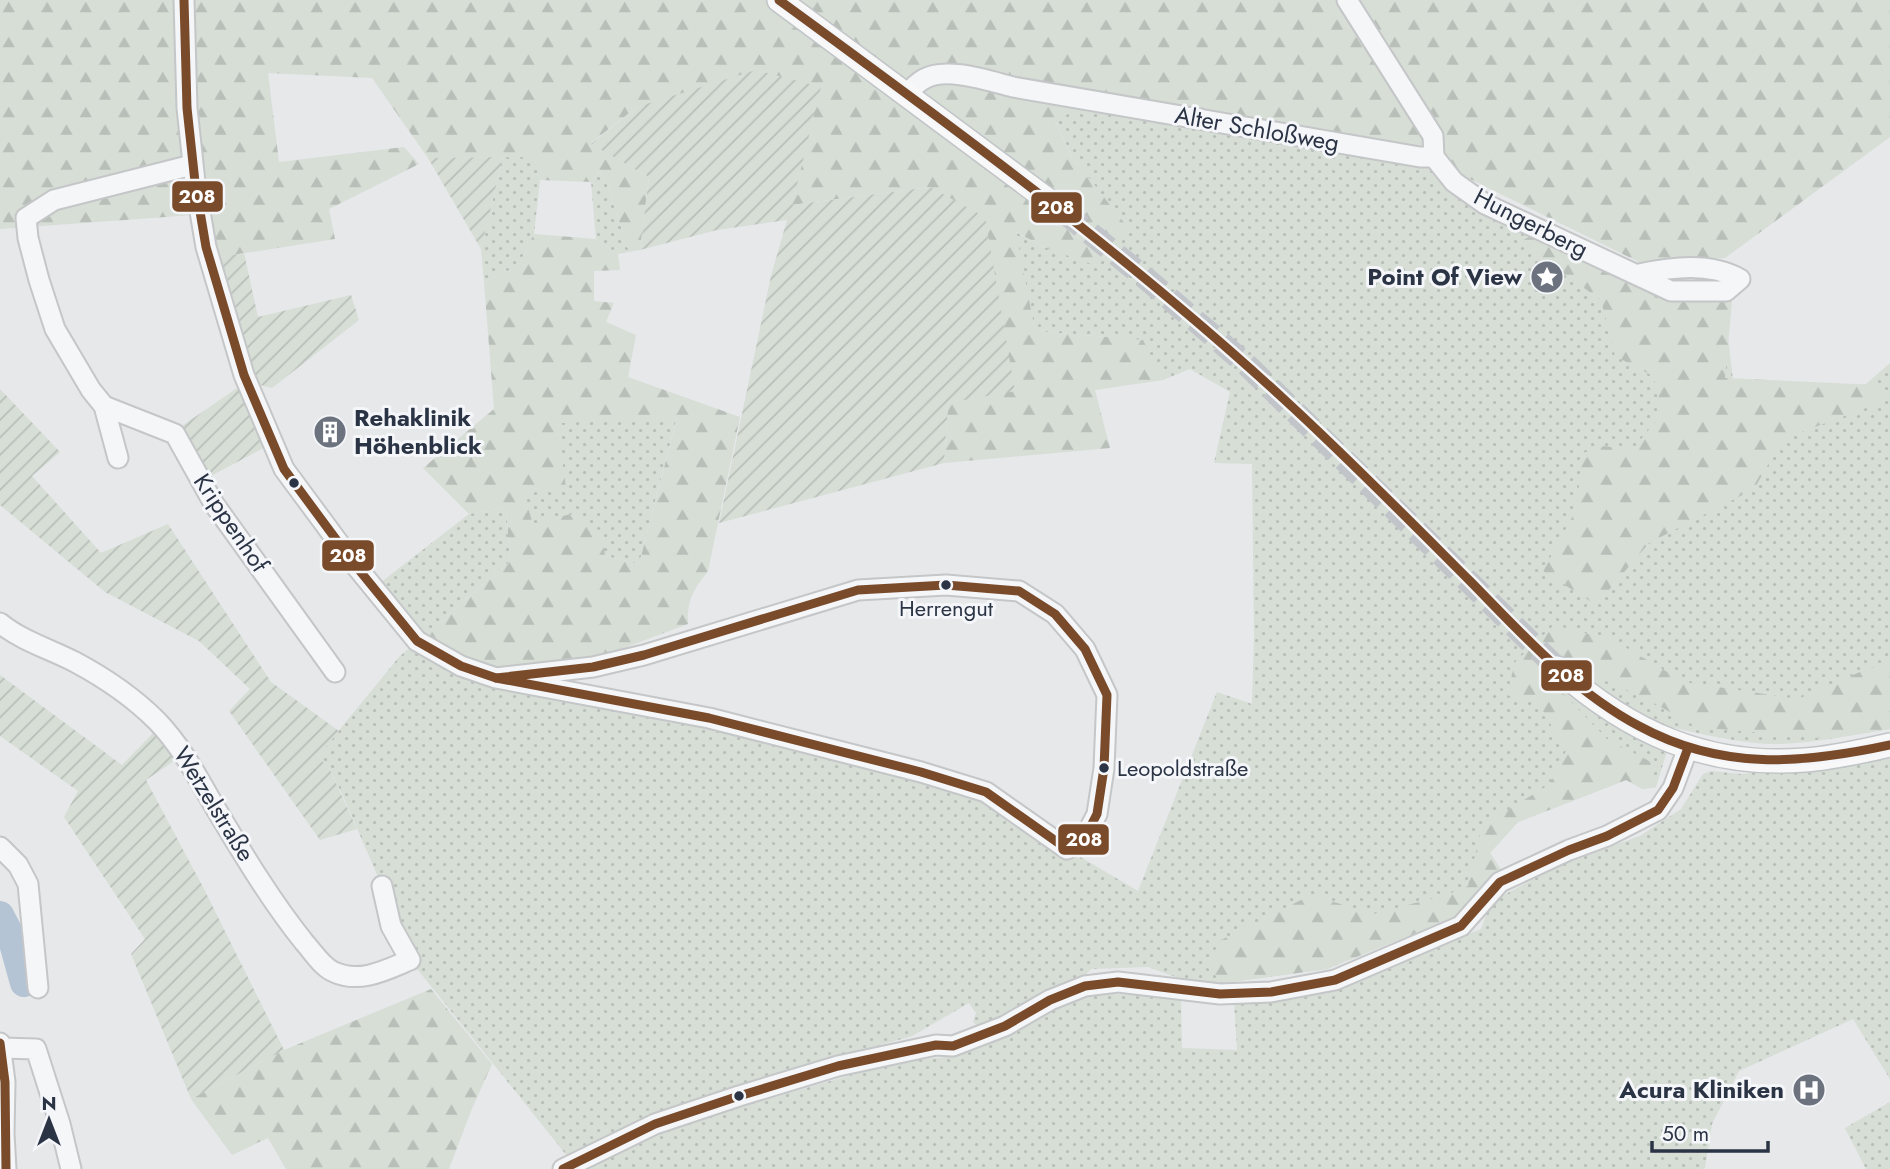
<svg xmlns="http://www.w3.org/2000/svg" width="1890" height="1169" viewBox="0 0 1890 1169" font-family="Jost,sans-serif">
  <defs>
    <pattern id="grass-dots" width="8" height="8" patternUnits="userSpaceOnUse" patternTransform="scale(1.75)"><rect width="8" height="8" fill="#d6ded6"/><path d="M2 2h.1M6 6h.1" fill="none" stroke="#b8bfb9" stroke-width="1.8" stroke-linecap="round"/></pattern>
    <pattern id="forest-firs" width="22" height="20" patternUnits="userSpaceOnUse" patternTransform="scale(1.75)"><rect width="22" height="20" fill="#d6ded6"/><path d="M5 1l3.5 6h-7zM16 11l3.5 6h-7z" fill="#b8bfb9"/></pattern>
    <pattern id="garden-furrows" width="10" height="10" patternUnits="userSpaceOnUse" patternTransform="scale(1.75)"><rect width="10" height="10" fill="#d6ded6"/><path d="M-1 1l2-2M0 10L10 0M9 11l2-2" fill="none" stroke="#b8bfb9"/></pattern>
  </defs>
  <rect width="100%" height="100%" fill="#e6e8ea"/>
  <g fill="url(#grass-dots)">
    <path d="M1087,104l333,53 34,25 195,98 77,11 -2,12 12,103 130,-22 24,-21v366c-36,6 -72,13 -108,15 -33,1 -76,-9 -108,-16l-18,59 -13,2 -17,-9 -108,42 -28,31 13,20 -176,96 -104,14 -42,-4 -33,-12 -57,2 -7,8 -42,18 -62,33 -7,-6 3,-9 -7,-10 -57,33 -77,22 -200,66 -68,32 -157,-196 -28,-74 -39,-90 -13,-26 -12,-14 81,-99 18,-16 44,25 248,52 277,74 81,57 71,42 79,-199 35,12 2,-68 -2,-172 -38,-1 16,-71 -40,-23 -27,11 -21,-40 -107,-9 -20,-99 31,16 84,-18 -58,-73 -17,-37z"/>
    <polygon points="503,157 534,157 540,180 534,234 518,266 484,282 481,249"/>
    <polygon points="599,171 607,183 629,252 618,254 596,239 591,182"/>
    <polygon points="677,417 639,564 605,556 533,525 522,489 565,487 557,423"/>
    <polygon points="506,507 510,561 425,635 380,583 469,514"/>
    <polygon points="1890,758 1890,1079 1853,1019 1739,1071 1712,1124 1705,1168 1702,1169 590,1169 605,1155 656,1132 725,1108 754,1103 858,1073 917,1060 954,1056 1089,993 1181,997 1182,1048 1237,1050 1234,1001 1334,988 1481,929 1491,902 1563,863 1640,836 1681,809 1703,774 1711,771 1741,774"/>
    <polygon points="1890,1102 1890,1169 1866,1169 1845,1128"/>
  </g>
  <g fill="url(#forest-firs)" fill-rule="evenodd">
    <polygon points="0,0 1890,0 1890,137 1725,258 1639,262 1419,154 1098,98 1055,121 1072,157 1130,230 1097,266 1046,248 1016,232 1035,331 1143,340 1163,380 1095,390 1110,448 944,463 948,403 1014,391 930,187 791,205 820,87 637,107 591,143 649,177 640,250 629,252 607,183 599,171 591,182 540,180 534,157 428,158 372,78 268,73 279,162 404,147 419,164 329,209 335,239 220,257 207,214 0,229"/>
    <path d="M534,234l62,5 22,15 2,16 -26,1v30l20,2 -8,19 30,13 -8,42 112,40 -32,154c-15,20 -21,28 -20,53l-83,31 -75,11h-69l-36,-31 85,-74 -4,-54 -37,7 -46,-46 71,-59 -10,-127 34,-16zM677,418l-38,146 -34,-8 -4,-25 -30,-17 -38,10 -11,-35 44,-1 -9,-65z"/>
    <polygon points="1533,235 1660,300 1732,301 1725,378 1878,385 1890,399 1783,439 1754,489 1649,543 1596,605 1543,571 1576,510 1583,453 1604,446 1632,450 1656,421 1659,390 1651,375 1615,356 1601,300 1519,242"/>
    <polygon points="1554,625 1615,641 1684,682 1798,699 1869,668 1890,665 1890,729 1828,739 1697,727 1643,697 1564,663 1550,680 1607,739 1651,762 1656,787 1643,789 1626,780 1518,822 1490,853 1503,873 1461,915 1327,969 1223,983 1206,966 1221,940 1311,895 1373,914 1446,895 1468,886 1482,826 1550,784 1566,751 1539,704 1507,695 1515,662"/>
    <polygon points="431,989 492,1064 471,1111 449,1169 286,1169 268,1138 232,1155 191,1099 284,1050"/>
  </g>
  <g fill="url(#garden-furrows)">
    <polygon points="756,70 821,87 792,205 930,187 985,217 1015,391 948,403 944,463 719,523 771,276 787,220 717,230 640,250 649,177 591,144 637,107"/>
    <polygon points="503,157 481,249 428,158"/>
    <polygon points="244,253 258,317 351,295 359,320 272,388 253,383 233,322 220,257"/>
    <polygon points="240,386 271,444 209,477 179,428"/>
    <polygon points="0,389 60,452 32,476 101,553 168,524 271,682 339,731 318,756 330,770 357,829 320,840 229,711 250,689 199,641 105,592 0,505"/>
    <polygon points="0,675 122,765 157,729 174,761 146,780 204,889 284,1050 191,1099 131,954 145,939 64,817 78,791 0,736"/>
  </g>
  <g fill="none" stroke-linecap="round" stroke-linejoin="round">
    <polyline stroke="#b4c4d5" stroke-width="28" points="0,915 11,936 24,983"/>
    <polyline stroke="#c1c4c9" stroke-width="23" stroke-dasharray="23 11" stroke-linecap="butt" points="1064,212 1149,281 1247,365 1557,668"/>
    <defs>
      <g id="minor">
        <polyline points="184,0 187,108 195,182 206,247 244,375 284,469 355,565 417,641 461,666 496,678 709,718 921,772 986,792 1067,849 1083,841 1097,814 1104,768 1107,695 1085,649 1055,614 1019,591 946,585 858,590 644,655 593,667 496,678"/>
        <polyline points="1347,0 1433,136 1434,157"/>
        <path d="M907,93c5,-4 11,-11 17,-14 22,-13 65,2 89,8l407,70h14"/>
        <path d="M1434,157l20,25 31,22 186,87h55l14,-12c-30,-17 -68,-12 -101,-5"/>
        <polyline points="104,406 175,434 214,504 335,672"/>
        <polyline points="118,458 104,406 91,390 55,329 39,280 28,238 26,218 54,200 192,165"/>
        <path d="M0,623c22,18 50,26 75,39 30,16 58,35 82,59 25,26 41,57 59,88 27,45 55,92 88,133 9,10 18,25 30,30 26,12 52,-2 76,-12l-19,-34 -9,-40"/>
        <polyline points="0,847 18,865 28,884 38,988"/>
        <polyline points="0,1043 5,1082 4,1134 6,1169"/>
        <polyline points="2,1048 36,1049 60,1124 71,1169"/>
        <polyline points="563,1169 655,1124 739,1096 838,1066 936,1045 953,1046 1005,1026 1050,1000 1085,986 1118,982 1220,994 1271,992 1335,980 1461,926 1500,882 1569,850 1607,836 1658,810 1673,788 1688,748"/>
      </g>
      <g id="major">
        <polyline points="779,0 1064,212"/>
        <path d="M1557,668c72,64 150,100 248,92 29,-2 57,-9 85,-15"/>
      </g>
    </defs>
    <use href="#minor" stroke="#c4c6c8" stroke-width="23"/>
    <use href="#major" stroke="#c2c5c8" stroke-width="26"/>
    <use href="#minor" stroke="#f5f6f7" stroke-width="19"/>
    <use href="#major" stroke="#f8f8f8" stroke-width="23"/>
    <defs>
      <g id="bus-1">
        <polyline points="184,0 187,108 195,182 206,247 244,375 284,469 355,565 417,641 461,666 496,678"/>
        <path d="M779,0c174,127 349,255 508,402 63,58 123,119 184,180 52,53 102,109 168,144 83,45 163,38 251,19"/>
        <polygon points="946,585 1019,591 1055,614 1085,649 1107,695 1104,768 1097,814 1083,841 1067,849 986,792 921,772 709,718 496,678 593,667 644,655 858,590"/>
        <polyline points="0,1043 5,1082 6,1169"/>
        <polyline points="563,1169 655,1124 739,1096 838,1066 936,1045 953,1046 1005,1026 1050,1000 1085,986 1118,982 1220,994 1271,992 1335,980 1461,926 1500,882 1569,850 1607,836 1658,810 1673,788 1688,748"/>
      </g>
    </defs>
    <use href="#bus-1" stroke="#f4f6f9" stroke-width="14"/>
    <use href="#bus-1" stroke="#7a4b2a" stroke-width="9"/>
  </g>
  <defs>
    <symbol id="sight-disc" viewBox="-11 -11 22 22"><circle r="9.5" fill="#6c737f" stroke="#f4f6f9"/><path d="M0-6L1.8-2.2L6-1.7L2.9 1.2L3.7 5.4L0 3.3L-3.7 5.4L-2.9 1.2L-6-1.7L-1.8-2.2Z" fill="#fff"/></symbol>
    <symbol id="building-disc" viewBox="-11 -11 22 22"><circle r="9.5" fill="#6c737f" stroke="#f4f6f9"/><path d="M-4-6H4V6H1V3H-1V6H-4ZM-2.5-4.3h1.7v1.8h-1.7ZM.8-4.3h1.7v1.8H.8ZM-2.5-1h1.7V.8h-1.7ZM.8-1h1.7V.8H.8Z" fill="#fff"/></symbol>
    <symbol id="hospital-disc" viewBox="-11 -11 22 22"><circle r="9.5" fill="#6c737f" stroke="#f4f6f9"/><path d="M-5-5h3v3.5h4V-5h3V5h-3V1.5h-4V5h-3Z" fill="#fff"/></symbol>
  </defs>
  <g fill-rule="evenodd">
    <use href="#sight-disc" x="1528" y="258" width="38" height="38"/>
    <use href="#building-disc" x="311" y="413" width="38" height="38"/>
    <use href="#hospital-disc" x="1790" y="1071" width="38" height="38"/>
  </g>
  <g fill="#2b3445" stroke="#f4f6f9" stroke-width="2.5">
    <circle cx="294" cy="483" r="6"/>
    <circle cx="946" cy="585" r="6"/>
    <circle cx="1104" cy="768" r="6"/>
    <circle cx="739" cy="1096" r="6"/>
  </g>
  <g text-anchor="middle" stroke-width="6" stroke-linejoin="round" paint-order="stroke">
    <g font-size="22" fill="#2b3445" stroke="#f4f6f9">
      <text x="946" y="616">Herrengut</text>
      <text x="1117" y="776" text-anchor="start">Leopoldstraße</text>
    </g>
    <g font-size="24" fill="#2b3445" stroke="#f4f6f9">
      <text transform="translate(1257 129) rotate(10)" y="8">Alter Schloßweg</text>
      <text transform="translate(1531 223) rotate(27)" y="8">Hungerberg</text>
      <text transform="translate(231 523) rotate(56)" y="8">Krippenhof</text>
      <text transform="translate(214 804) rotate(58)" y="8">Wetzelstraße</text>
    </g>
    <g font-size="24" font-weight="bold" fill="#2b3445" stroke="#f4f6f9" text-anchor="end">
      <text x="1522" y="285">Point Of View</text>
      <text x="354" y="426" text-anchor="start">Rehaklinik<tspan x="354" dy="28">Höhenblick</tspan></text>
      <text x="1784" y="1098">Acura Kliniken</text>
    </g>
  </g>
  <g stroke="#f4f6f9" stroke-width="2.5">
    <rect x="171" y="180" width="53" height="33" rx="7" fill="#7a4b2a"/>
    <rect x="1030" y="191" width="53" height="33" rx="7" fill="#7a4b2a"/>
    <rect x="321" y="539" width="54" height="33" rx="7" fill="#7a4b2a"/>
    <rect x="1540" y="659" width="53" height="33" rx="7" fill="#7a4b2a"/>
    <rect x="1057" y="823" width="53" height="33" rx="7" fill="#7a4b2a"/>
  </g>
  <g font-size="19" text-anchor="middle" font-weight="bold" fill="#fff">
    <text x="197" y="203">208</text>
    <text x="1056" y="214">208</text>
    <text x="348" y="562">208</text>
    <text x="1566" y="682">208</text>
    <text x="1084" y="846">208</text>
  </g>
  <g transform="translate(49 1120)" stroke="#f4f6f9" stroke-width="5" paint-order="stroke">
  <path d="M0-5L12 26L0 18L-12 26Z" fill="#2b3445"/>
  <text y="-10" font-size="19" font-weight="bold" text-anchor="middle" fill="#2b3445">N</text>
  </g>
  <path d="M1652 1141v10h116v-10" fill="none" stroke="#2b3445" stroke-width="3.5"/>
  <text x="1662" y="1141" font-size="21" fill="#2b3445" stroke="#f4f6f9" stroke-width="5" paint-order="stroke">50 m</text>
</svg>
